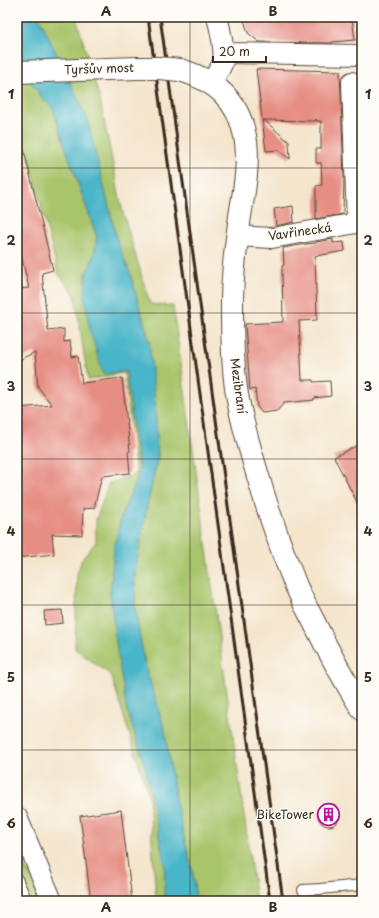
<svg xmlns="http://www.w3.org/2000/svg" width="379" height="918" viewBox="0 0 379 918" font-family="'Playpen Sans',sans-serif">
  <rect width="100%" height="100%" fill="#fdfcf7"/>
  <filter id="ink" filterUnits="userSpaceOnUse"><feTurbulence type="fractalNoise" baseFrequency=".025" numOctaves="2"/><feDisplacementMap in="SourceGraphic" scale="8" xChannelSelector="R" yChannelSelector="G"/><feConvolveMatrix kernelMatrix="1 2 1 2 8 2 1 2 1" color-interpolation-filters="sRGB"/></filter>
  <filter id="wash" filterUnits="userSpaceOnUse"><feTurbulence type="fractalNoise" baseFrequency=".012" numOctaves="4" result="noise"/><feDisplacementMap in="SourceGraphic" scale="16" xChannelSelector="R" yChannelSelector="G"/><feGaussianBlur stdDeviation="0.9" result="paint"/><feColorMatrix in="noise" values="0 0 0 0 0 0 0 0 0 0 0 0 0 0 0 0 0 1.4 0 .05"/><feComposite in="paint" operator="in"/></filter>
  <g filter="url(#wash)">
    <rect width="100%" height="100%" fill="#f4e5cc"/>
    <g fill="#a9c56c" stroke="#727845">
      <polygon points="39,17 76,17 100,100 122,209 150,304 173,306 256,901 196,901 193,874 176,803 165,731 145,665 135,609 135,572 145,517 158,456 155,404 149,340 130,273 118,244 105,190 51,44"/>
      <polygon points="17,61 40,95 53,109 67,152 97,237 94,255 86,275 103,374 126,371 139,471 136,482 122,513 114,549 110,595 126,707 145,766 165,866 164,901 156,901 149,797 111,675 75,649 77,574 82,559 96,542 96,520 109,483 136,474 124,373 88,380 75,295 58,273 24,137 17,120"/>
      <polygon points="17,849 42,901 17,901"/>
    </g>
    <polygon fill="#4ab5c8" stroke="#427073" points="17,17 39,17 87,118 118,244 130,273 149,340 155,404 158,456 145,517 135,572 135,609 145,665 165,731 176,803 193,874 196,901 164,901 165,866 145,766 126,707 117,650 110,595 114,549 122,513 136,482 139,471 126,371 103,374 89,327 85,298 86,275 94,255 97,237 67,152 53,109 40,95 17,61"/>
    <g id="blocks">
      <g fill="#e68e84">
        <polygon points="243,17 352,17 355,40 332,42 332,43 325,43 259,42 248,33"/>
        <polygon points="256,69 340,71 344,178 343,214 316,219 316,186 322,185 321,163 316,163 316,149 321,149 321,121 316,121 316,119 315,121 264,120 289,142 290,159 278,150 266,151"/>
        <polygon points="22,142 53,270 42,273 48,331 64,329 64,342 70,341 72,357 78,356 82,383 122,378 130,451 128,452 130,473 102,476 94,508 83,509 82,535 52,534 54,554 17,558 17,408 52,405 38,387 35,352 17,361 17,289 29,288 17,237 17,143"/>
        <polygon points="293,206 294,222 276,226 274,209"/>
        <polygon points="333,239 333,243 344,242 345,251 315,256 317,320 299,321 302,380 313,380 313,382 330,381 331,396 314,398 314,400 284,403 277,411 262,413 257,407 255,389 250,390 245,324 283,322 282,266 284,265 283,248 306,244 316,243 316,242"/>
        <polygon points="362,443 362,512 334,457"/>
        <polygon points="62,610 63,623 45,625 44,611"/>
        <circle cx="329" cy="815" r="11"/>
        <polygon points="121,810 132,901 91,901 80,816"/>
      </g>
    </g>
  </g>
  <g filter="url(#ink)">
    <use href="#blocks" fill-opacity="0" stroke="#574638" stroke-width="1"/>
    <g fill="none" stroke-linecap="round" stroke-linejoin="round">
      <defs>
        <g id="service">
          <polyline points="17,879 27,901"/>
          <polyline points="303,890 320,889 362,885"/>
        </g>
        <g id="minor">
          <polyline points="224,53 362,55"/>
          <polyline points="352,82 357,223"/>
          <path d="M210,83c5,-7 11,-14 13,-22 2,-10 -3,-34 -6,-44"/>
          <polyline points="237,236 272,238 362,222"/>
          <polyline points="17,817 52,901"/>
        </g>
        <g id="primary">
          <path d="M180,70c35,10 58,30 65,66 5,24 -1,56 -5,80 -4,29 -8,58 -8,88 0,27 0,56 4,84 4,29 13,57 21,85 11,38 24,76 39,113 5,11 11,23 17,34 15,31 31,60 49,89"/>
          <polyline points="17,72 138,68"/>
        </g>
      </defs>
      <use href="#service" stroke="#574638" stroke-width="12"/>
      <use href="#minor" stroke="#574638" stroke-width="22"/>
      <use href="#primary" stroke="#574638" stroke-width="24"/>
      <use href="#service" stroke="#fff" stroke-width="10"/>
      <use href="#minor" stroke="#fff" stroke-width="20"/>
      <use href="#primary" stroke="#fff" stroke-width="22"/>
      <g stroke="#3b2a1e" stroke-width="3">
        <polyline points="148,17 270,901"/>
        <polyline points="160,17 283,901"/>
      </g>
      <defs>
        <polyline id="primary-bridge" points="138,68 159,68 180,70"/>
      </defs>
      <use href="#primary-bridge" stroke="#574638" stroke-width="24" stroke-linecap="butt"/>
      <use href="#primary-bridge" stroke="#fff" stroke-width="22"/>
    </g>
  </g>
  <path fill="none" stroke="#3b2a1e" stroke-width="1" stroke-opacity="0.55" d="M190,17v884M17,168h345M17,313h345M17,459h345M17,605h345M17,750h345"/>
  <defs>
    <symbol id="building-ring" viewBox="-11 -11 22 22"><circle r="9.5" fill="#fdfcf7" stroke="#b5179e" stroke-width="1.5"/><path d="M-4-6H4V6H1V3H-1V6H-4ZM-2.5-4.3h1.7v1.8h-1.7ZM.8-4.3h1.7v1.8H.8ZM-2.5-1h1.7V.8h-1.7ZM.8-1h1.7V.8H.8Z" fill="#b5179e"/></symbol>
  </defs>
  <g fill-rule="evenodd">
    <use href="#building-ring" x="316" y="802" width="25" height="25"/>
  </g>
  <g text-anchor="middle" stroke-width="3" stroke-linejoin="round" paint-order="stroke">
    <g font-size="12" fill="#3b2a1e" stroke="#fdfcf7">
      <text transform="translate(99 69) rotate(-2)" y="4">Tyršův most</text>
      <text transform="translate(300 232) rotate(-8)" y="4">Vavřinecká</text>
      <text transform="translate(238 386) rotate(82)" y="4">Mezibraní</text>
    </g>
    <g font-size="12" fill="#3b2a1e" stroke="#fdfcf7" text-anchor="end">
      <text x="314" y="819">BikeTower</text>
    </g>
  </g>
  <rect width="379" height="918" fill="none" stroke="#fdfcf7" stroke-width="44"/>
  <path d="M213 56v6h53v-6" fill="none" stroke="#3b2a1e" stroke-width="2"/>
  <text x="219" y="56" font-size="12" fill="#3b2a1e" stroke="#fdfcf7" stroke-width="3" paint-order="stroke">20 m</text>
  <rect x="22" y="22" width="335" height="874" fill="none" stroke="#3b2a1e" stroke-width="1.5"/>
  <g font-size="13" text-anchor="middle" font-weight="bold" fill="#3b2a1e">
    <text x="106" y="16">A</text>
    <text x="273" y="16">B</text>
    <text x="11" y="99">1</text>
    <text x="368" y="99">1</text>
    <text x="11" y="245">2</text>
    <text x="368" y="245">2</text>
    <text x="11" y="391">3</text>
    <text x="368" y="391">3</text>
    <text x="11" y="536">4</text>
    <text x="368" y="536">4</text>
    <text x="11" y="682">5</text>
    <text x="368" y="682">5</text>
    <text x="11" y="828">6</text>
    <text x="368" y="828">6</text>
    <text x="106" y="912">A</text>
    <text x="273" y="912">B</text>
  </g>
</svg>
